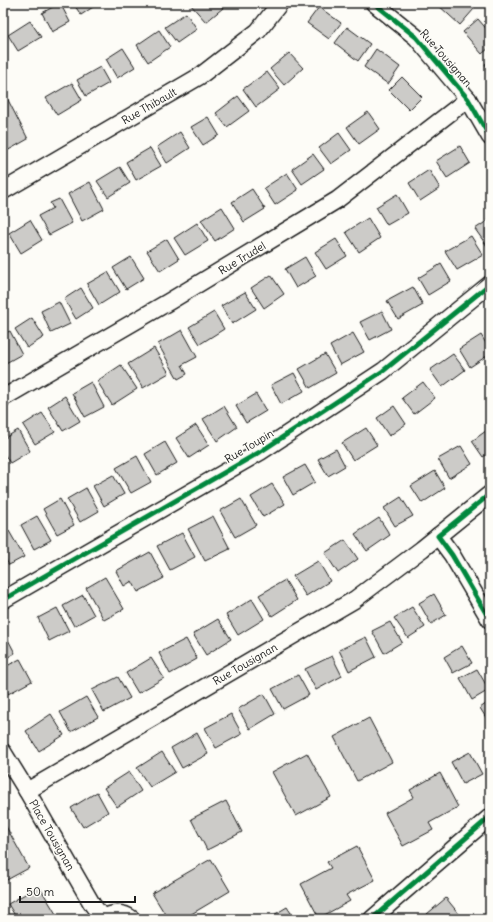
<svg xmlns="http://www.w3.org/2000/svg" width="493" height="922" viewBox="0 0 493 922" font-family="Delius,sans-serif">
  <rect width="100%" height="100%" fill="#fdfcf7"/>
  <filter id="ink" filterUnits="userSpaceOnUse"><feTurbulence type="fractalNoise" baseFrequency=".025" numOctaves="2"/><feDisplacementMap in="SourceGraphic" scale="8" xChannelSelector="R" yChannelSelector="G"/><feConvolveMatrix kernelMatrix="1 2 1 2 8 2 1 2 1" color-interpolation-filters="sRGB"/></filter>
  <g filter="url(#ink)">
    <g fill="#cccbc8" stroke="#1c1c1c">
      <polygon points="60,3 70,22 52,32 42,13"/>
      <polygon points="73,3 99,3 81,15"/>
      <polygon points="191,3 219,3 223,8 206,22 190,4"/>
      <polygon points="439,3 466,3 474,9 460,25 437,4"/>
      <polygon points="319,7 341,23 329,39 307,23"/>
      <polygon points="186,13 197,29 177,43 165,27"/>
      <polygon points="478,19 490,33 490,47 482,54 463,32"/>
      <polygon points="30,21 41,37 18,51 8,35"/>
      <polygon points="347,27 370,44 358,61 335,43"/>
      <polygon points="159,30 170,47 148,62 137,45"/>
      <polygon points="123,48 135,67 117,78 106,59"/>
      <polygon points="376,49 400,67 388,84 364,67"/>
      <polygon points="289,53 303,68 284,85 270,69"/>
      <polygon points="490,61 490,73 485,64"/>
      <polygon points="100,67 109,83 86,96 77,80"/>
      <polygon points="267,72 280,89 256,107 243,89"/>
      <polygon points="402,77 422,97 409,110 389,90"/>
      <polygon points="72,83 82,100 57,115 46,98"/>
      <polygon points="238,96 249,111 227,127 216,113"/>
      <polygon points="7,98 28,139 5,152 3,148 3,100"/>
      <polygon points="368,112 380,129 359,144 347,127"/>
      <polygon points="208,117 219,135 203,145 191,127"/>
      <polygon points="180,132 190,148 167,163 157,147"/>
      <polygon points="339,133 351,150 331,164 319,148"/>
      <polygon points="460,146 470,163 447,178 436,161"/>
      <polygon points="150,148 161,166 136,180 126,162"/>
      <polygon points="313,154 324,169 302,184 292,169"/>
      <polygon points="120,167 130,183 108,197 97,181"/>
      <polygon points="429,170 440,188 420,201 409,183"/>
      <polygon points="287,173 298,190 275,205 264,188"/>
      <polygon points="90,182 104,209 82,221 68,194"/>
      <polygon points="252,189 265,209 244,222 232,202"/>
      <polygon points="397,194 408,213 387,225 376,207"/>
      <polygon points="59,199 72,223 49,235 38,216 53,208 50,203"/>
      <polygon points="222,207 235,228 215,241 201,220"/>
      <polygon points="368,218 380,238 359,252 346,232"/>
      <polygon points="490,219 490,244 487,246 475,229"/>
      <polygon points="30,220 42,240 21,253 9,233"/>
      <polygon points="197,223 208,241 185,255 174,238"/>
      <polygon points="471,236 483,255 457,270 445,251"/>
      <polygon points="167,239 179,259 160,271 147,251"/>
      <polygon points="336,239 347,256 326,269 315,252"/>
      <polygon points="131,257 144,278 126,289 113,268"/>
      <polygon points="305,257 316,276 296,288 285,269"/>
      <polygon points="441,264 451,281 428,295 418,278"/>
      <polygon points="108,272 120,292 99,305 87,284"/>
      <polygon points="271,275 284,294 264,308 251,288"/>
      <polygon points="413,287 423,305 398,319 387,301"/>
      <polygon points="81,288 93,308 76,319 64,299"/>
      <polygon points="245,292 256,309 232,324 221,306"/>
      <polygon points="59,302 70,324 51,333 41,311"/>
      <polygon points="382,311 391,329 370,340 360,322"/>
      <polygon points="214,312 224,329 200,344 189,327"/>
      <polygon points="32,318 44,337 27,348 15,329"/>
      <polygon points="182,330 197,357 182,365 187,374 178,379 158,344"/>
      <polygon points="10,331 22,354 4,364 3,361 3,334"/>
      <polygon points="353,333 364,352 340,365 330,346"/>
      <polygon points="481,335 490,350 490,354 470,367 459,349"/>
      <polygon points="154,348 169,373 143,388 128,364"/>
      <polygon points="325,354 336,373 310,388 299,369"/>
      <polygon points="453,354 465,370 442,387 430,370"/>
      <polygon points="121,365 137,389 112,405 97,381"/>
      <polygon points="294,373 304,391 281,404 271,385"/>
      <polygon points="91,382 104,407 85,417 72,393"/>
      <polygon points="423,382 435,398 414,414 402,398"/>
      <polygon points="256,394 266,411 246,423 236,406"/>
      <polygon points="65,396 80,421 63,431 48,407"/>
      <polygon points="224,406 237,427 217,441 203,419"/>
      <polygon points="394,406 406,424 389,436 377,418"/>
      <polygon points="42,413 55,432 35,444 23,425"/>
      <polygon points="196,425 209,445 189,458 176,438"/>
      <polygon points="366,428 377,445 353,460 342,443"/>
      <polygon points="490,428 490,452 483,457 472,441"/>
      <polygon points="18,430 30,451 10,463 3,452 3,439"/>
      <polygon points="165,442 177,463 157,475 145,454"/>
      <polygon points="461,446 472,464 449,478 438,459"/>
      <polygon points="336,449 345,466 328,476 318,459"/>
      <polygon points="137,456 151,482 131,493 116,468"/>
      <polygon points="305,465 315,482 293,495 283,477"/>
      <polygon points="435,471 445,488 422,503 411,486"/>
      <polygon points="113,475 124,494 104,506 93,486"/>
      <polygon points="272,484 285,504 263,517 251,497"/>
      <polygon points="86,488 99,511 80,522 67,499"/>
      <polygon points="401,497 413,516 395,526 384,508"/>
      <polygon points="60,499 74,525 57,534 43,509"/>
      <polygon points="241,499 256,525 235,537 220,511"/>
      <polygon points="37,516 51,540 34,549 21,525"/>
      <polygon points="213,516 230,549 205,561 188,529"/>
      <polygon points="379,518 390,535 367,551 355,534"/>
      <polygon points="9,531 24,557 9,565 3,555 3,534"/>
      <polygon points="182,533 195,557 170,570 157,546"/>
      <polygon points="345,540 358,559 338,573 325,553"/>
      <polygon points="150,552 164,578 138,592 132,581 124,586 116,571"/>
      <polygon points="318,561 330,581 306,596 293,576"/>
      <polygon points="105,577 124,609 104,620 86,588"/>
      <polygon points="285,580 297,600 272,616 259,595"/>
      <polygon points="434,594 446,615 431,624 419,603"/>
      <polygon points="83,595 94,615 74,626 63,606"/>
      <polygon points="252,599 264,619 238,635 226,615"/>
      <polygon points="412,607 425,627 408,638 394,618"/>
      <polygon points="57,608 69,631 49,641 38,618"/>
      <polygon points="218,619 231,639 206,655 193,634"/>
      <polygon points="390,622 402,642 384,653 372,631"/>
      <polygon points="3,632 4,632 15,653 3,660"/>
      <polygon points="366,637 376,657 349,671 339,650"/>
      <polygon points="186,639 197,659 170,674 159,653"/>
      <polygon points="462,646 472,663 453,673 444,657"/>
      <polygon points="332,656 342,676 316,690 305,669"/>
      <polygon points="151,658 164,678 138,693 126,673"/>
      <polygon points="20,659 32,681 8,694 3,684 3,668"/>
      <polygon points="477,669 489,690 472,700 460,678"/>
      <polygon points="298,675 309,695 283,709 272,689"/>
      <polygon points="118,677 130,698 104,712 92,690"/>
      <polygon points="264,694 275,714 250,729 238,709"/>
      <polygon points="86,697 98,717 71,732 60,712"/>
      <polygon points="490,701 490,724 480,708"/>
      <polygon points="51,714 64,735 39,751 26,731"/>
      <polygon points="231,714 242,734 216,748 205,728"/>
      <polygon points="369,718 392,762 357,781 334,737"/>
      <polygon points="197,733 208,754 182,768 171,748"/>
      <polygon points="162,752 175,772 150,787 137,768"/>
      <polygon points="470,752 482,774 463,784 451,762"/>
      <polygon points="307,753 331,797 296,816 272,772"/>
      <polygon points="129,772 141,791 117,807 104,788"/>
      <polygon points="440,773 458,807 429,823 433,830 403,846 385,813 414,797 410,790"/>
      <polygon points="97,792 108,812 83,827 71,808"/>
      <polygon points="226,801 242,832 207,850 191,819"/>
      <polygon points="3,821 29,868 3,882"/>
      <polygon points="357,846 375,880 346,895 350,901 319,918 301,884 331,868 327,862"/>
      <polygon points="211,859 230,891 183,919 168,919 152,893"/>
      <polygon points="39,886 59,919 17,919 8,904"/>
      <polygon points="446,898 463,919 431,919 427,914"/>
      <polygon points="287,907 295,919 267,919"/>
    </g>
    <g fill="none" stroke-linecap="round" stroke-linejoin="round">
      <defs>
        <g id="minor">
          <polyline points="374,3 416,37 468,99 490,137"/>
          <polyline points="3,191 200,76 258,31 280,3"/>
          <polyline points="3,398 170,301 337,200 468,99"/>
          <polyline points="438,536 452,555 490,620"/>
          <polyline points="3,600 260,452 383,371 490,284"/>
          <polyline points="3,752 27,791 92,904 103,919"/>
          <polyline points="27,791 354,600 422,549 490,494"/>
          <path d="M103,919c9,-7 20,-7 29,0"/>
          <polyline points="372,919 490,817"/>
        </g>
      </defs>
      <use href="#minor" stroke="#1c1c1c" stroke-width="19"/>
      <use href="#minor" stroke="#fdfcf7" stroke-width="16"/>
      <defs>
        <g id="cycleway">
          <polyline points="374,3 416,37 468,99 490,137"/>
          <polyline points="490,494 438,536 452,555 490,620"/>
          <polyline points="3,600 260,452 383,371 490,284"/>
          <polyline points="372,919 490,817"/>
        </g>
      </defs>
      <use href="#cycleway" stroke="#fdfcf7" stroke-width="8"/>
      <use href="#cycleway" stroke="#00873e" stroke-width="5"/>
    </g>
  </g>
  <g text-anchor="middle" stroke-width="3" stroke-linejoin="round" paint-order="stroke">
    <g font-size="11" fill="#1c1c1c" stroke="#fdfcf7">
      <text transform="translate(446 58) rotate(49)" y="4">Rue Tousignan</text>
      <text transform="translate(149 106) rotate(-30)" y="4">Rue Thibault</text>
      <text transform="translate(242 258) rotate(-31)" y="4">Rue Trudel</text>
      <text transform="translate(249 446) rotate(-31)" y="4">Rue Toupin</text>
      <text transform="translate(245 664) rotate(-30)" y="4">Rue Tousignan</text>
      <text transform="translate(52 835) rotate(60)" y="4">Place Tousignan</text>
    </g>
  </g>
  <rect width="493" height="922" fill="none" stroke="#fdfcf7" stroke-width="16"/>
  <rect x="8" y="8" width="477" height="906" fill="none" stroke="#1c1c1c" stroke-width="1.5" filter="url(#ink)"/>
  <path d="M20 896v6h115v-6" fill="none" stroke="#1c1c1c" stroke-width="2"/>
  <text x="26" y="896" font-size="12" fill="#1c1c1c" stroke="#fdfcf7" stroke-width="3" paint-order="stroke">50 m</text>
</svg>
